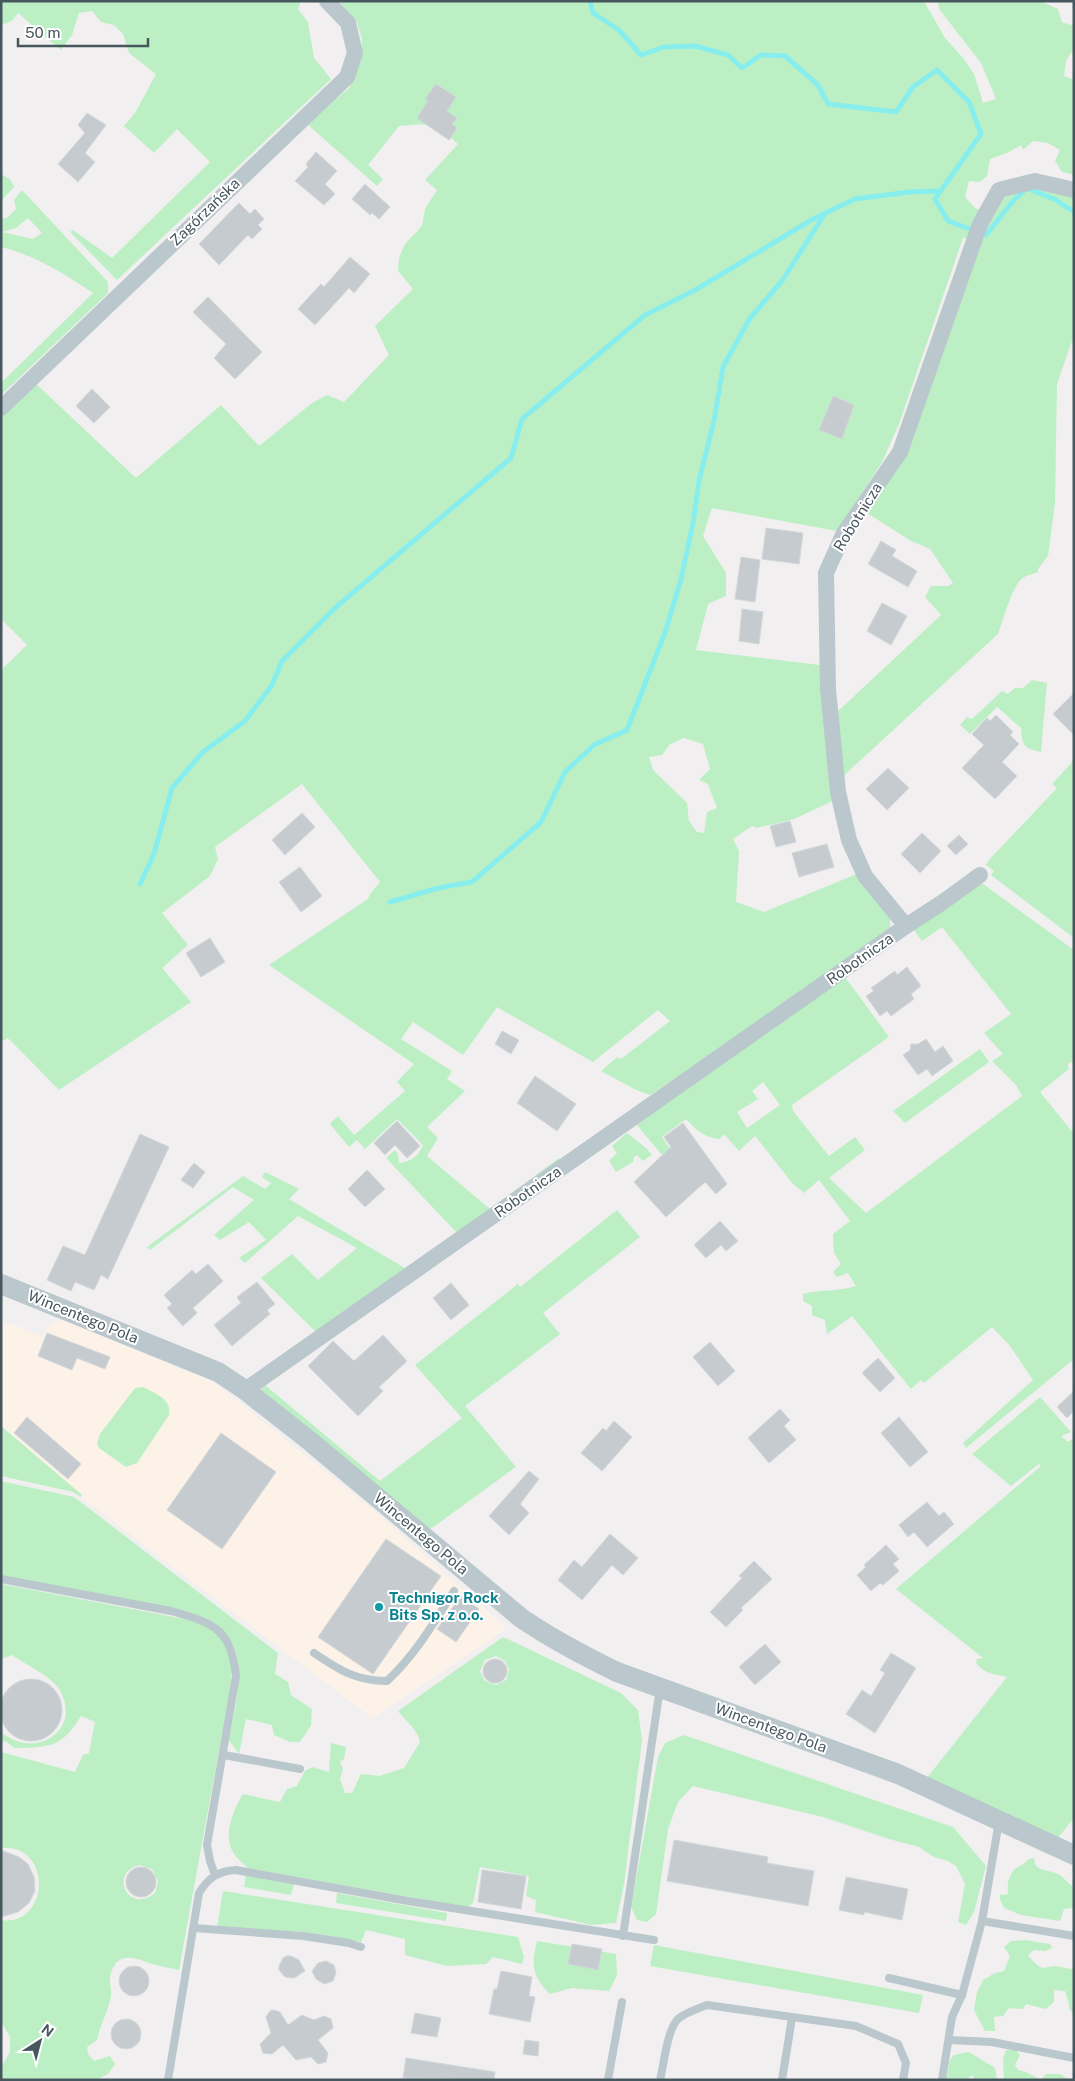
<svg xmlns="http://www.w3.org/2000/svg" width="1075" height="2081" viewBox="0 0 1075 2081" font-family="'Public Sans',sans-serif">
  <rect width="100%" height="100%" fill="#f1efef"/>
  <polygon fill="#fcf2e8" points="61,1319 215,1383 377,1513 505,1627 503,1631 372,1718 81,1497 82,1495 1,1426 1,1320 43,1336 47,1328"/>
  <g fill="#bcf0c4" fill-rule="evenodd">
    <polygon points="1,1 301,1 298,9 308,22 314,58 331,79 117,280 70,232 73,230 112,258 210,162 177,129 154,153 124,126 135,113 156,74 129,53 123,34 114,25 101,22 92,11 79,13 72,35 61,50 18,13 12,21 1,25"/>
    <path d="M339,1h585l21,37 18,20 11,16 9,29 13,-4 -15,-36 -42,-54 -1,-8h102l18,8 4,13 12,4v22l-8,13 -2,15 10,4v95l-12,-3 -7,-11 5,-11 -12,-7 -15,-2 -10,9 -2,-5 -12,7 -19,7 -3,17 -7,6 -11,-1 -4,16 10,11 16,7c5,-7 8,-14 14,-19 19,-14 48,-5 69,-1v140l-17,49 -2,119 -7,53 -10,13v3c-4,2 -11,3 -15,6 -10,5 -20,43 -25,56l-158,145 -5,-65 106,-99 -16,-18 6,-11h17l5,-3 -23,-34 -19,-8 -47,-30 37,-59 74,-213 -12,-1 -64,186 -17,38 -45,69 -125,-23 -9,28 23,37v23l-18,8 -12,46 124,15 15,135 -41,19 -37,9 -5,-2 -19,13 6,12 -3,51 28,10 93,-38 33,37v18l-104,75 -136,91 -16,-6 -33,-18 16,-14 4,2 49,-38 -12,-11 -65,52 -96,-55 -34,48 -50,-33 -12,17 51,32 -5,8 18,12 -38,36 11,11 -11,18 63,53 69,-51 2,3 -103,73 -72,-76 9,-8 3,4 1,9c13,-2 19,-6 24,-18l-26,-26 -32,30 -8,-9 -8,7 -19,-23 8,-8 16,19 51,-44 -8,-9 17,-18 -145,-99 99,-66 2,-5 10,-12 -78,-98 -87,63 3,12 -8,17 -48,37 26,32 -26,23 29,34 -132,88 -49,-50 -3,-2 -3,3 -3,-3v-368l26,-25 -26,-26v-207l32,-31 103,97 85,-73 38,41 53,-43 15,-8 17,7 45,-47 -14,-29 38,-37 -15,-18 1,-13 6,-14 17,-18 3,-17 12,-19 -12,-10 33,-36c-24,-22 -28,-21 -59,-18l-31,39 15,14 -6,7 -71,-63 43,-35 12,-27 1,-22 -5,-16zM684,738l19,6 7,25 -11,11 9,4 9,24 -10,4 -3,21 -7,-1 -8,-11 -2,-18 -34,-33 -4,-13 13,-2 7,-10z"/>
    <polygon points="1,174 10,179 14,187 1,201"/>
    <path d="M22,190l86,92v11l-107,102v-12l92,-90c-28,-19 -59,-38 -92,-46v-28l6,-1 9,-9 -2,-9zM28,218l14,15 -9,6 -31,-7 14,-4z"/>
    <path d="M1032,680l15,3 -6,69c-18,-4 -19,-7 -20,-24l-24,-21 -27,27 -10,-9 7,-8 5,2 30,-28 6,3 7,-6h8z"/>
    <polygon points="1074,760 1074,938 991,875 994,871 986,865 988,861 1057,788 1052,784"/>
    <path d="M983,884l91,66v110l-6,4 1,5 -29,23 34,42v225l-108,89 -3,-5 70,-63 -23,-34 -18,-19 -68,56 -3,-3 -10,9 -59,-73 -25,18 -2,-14 -13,-5v-9l-9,-5v-7c18,-5 35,-2 53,-8l-8,-13 -11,4 -4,-5 8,-8 -7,-11 -1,-19 17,-13 -31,-41 -15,13 -11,-9 -38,-48 -16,15 -15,-17 -4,5c-15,-1 -24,-9 -34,-20l-24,18 12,17h-13l-25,-30 209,-147 44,60 -97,68 1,6 36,45 26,-19 10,13 -36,28 37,35 156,-117 -6,-11 -24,-24 11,-7 -19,-21 27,-19 -69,-87 -20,14 -9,-12 58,-43zM763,1082l17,23 -33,23 -10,-16 21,-13 -6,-8z"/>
    <polygon points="980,1049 989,1062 905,1123 893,1111"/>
    <polygon points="627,1133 646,1148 652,1155 643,1161 637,1155 634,1157 633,1162 616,1172 609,1161 617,1153 612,1146"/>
    <polygon points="265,1172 299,1189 289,1199 408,1270 318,1334 261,1278 292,1254 318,1280 357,1248 298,1216 245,1263 239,1258 266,1240 249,1222 220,1240 214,1235 254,1200 233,1187 150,1250 147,1247 243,1176 265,1189 271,1183 262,1177"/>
    <polygon points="617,1210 640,1237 543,1313 560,1334 465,1406 516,1467 432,1528 429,1529 262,1392 261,1389 265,1385 380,1481 462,1418 415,1365 518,1284 520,1287"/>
    <path d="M143,1387c13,7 29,12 26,28l-32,48 -11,4 -27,-19 -2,-5 3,-9 35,-46z"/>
    <path d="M1040,1397l31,35 -10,4 7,6 6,-4v380l-17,21 -131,-60 81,-102c-13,-3 -22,-3 -31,-14l1,-4 6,-1 -87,-69 145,-123 -2,-2 -28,22 -39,-32z"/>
    <polygon points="1,1426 82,1495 81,1497 73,1492 1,1476"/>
    <path d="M1,1481l73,16 204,156 -3,21 13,8 3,13 21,14 -1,16 -11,17h-10l-16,-7 -2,-10 -26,-6 -7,35 -10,-14c13,-68 27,-113 -56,-132l-172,-31z"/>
    <path d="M1,1584l194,37c9,4 20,8 27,16 12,15 10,40 7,58l-50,275c-9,-2 -21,-4 -30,-7 -15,-6 -32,-11 -38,10 -3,8 1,15 0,23 -3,16 -11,29 -14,44l-10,7 1,7 6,7 16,-5 5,8 -7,10 -12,6h-95v-12l9,-16v-15l-9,-16v-101c48,7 53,-76 0,-72v-96l74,20 8,-17 6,-2 6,-31 -14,-6c-20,32 -30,31 -67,32l-7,-6 -6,-1v-9c34,29 83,-2 58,-43 -7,-12 -34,-25 -47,-34l-11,4zM140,1865l12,4 6,12 -3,12c-27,22 -47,-21 -15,-28z"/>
    <path d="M503,1637l118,56 17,17 4,30 -18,144 -8,39 -25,2 -56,-13 1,-12 -10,-4 3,-20 -49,-9 -7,36 -6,4 -218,-38c-7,-7 -15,-12 -18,-21 -7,-17 4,-41 12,-54l37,8 7,-13 10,-3 8,-15 7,-4 17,5 2,-29 15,4 -2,12 -4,3 3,7 -3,10 5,14h7l9,-19 18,2 25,-8 16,-26c-3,-14 -14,-20 -22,-31zM496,1656l9,5 4,9 -3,10 -10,5 -11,-4 -5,-10 5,-11z"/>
    <polygon points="684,1735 953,1827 986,1866 974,1912 966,1925 958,1922 965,1884 956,1866 948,1861 934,1857 919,1847 889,1839 823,1817 693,1786 678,1802 668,1829 656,1914 647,1922 637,1920 631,1907 658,1757 665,1743"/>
    <path d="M1034,1858c1,15 14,11 24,16 6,3 10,10 16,13v21l-10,1 -4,12 -39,-6 -17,-7 -4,-9v-4l8,-1c-1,-9 0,-17 6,-24 5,-5 11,-5 14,-11z"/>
    <polygon points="246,1875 294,1884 291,1895 244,1887"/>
    <polygon points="223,1891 518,1937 524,1957 522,1964 493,1957 486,1964 447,1966 405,1955 405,1939 366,1930 361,1942 302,1932 217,1927"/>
    <polygon points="337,1893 447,1913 446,1921 336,1903"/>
    <path d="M1025,1940l25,4 2,4 -7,3 -11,-1 -6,5c17,22 15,8 33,12 5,1 7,2 13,2v46l-5,-7v-4l-4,-13 -11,-1v12l-8,7 -20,-5 -3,5 -14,-1 -6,8 -9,1 1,14h-10l-11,-21 3,-18 6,-12 12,-7 9,-2 6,-15 -6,-9 7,-6z"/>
    <path d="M537,1941l79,13 1,21 -8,16 -37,-3 -22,6c-18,-18 -19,-29 -13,-53z"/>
    <polygon points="654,1945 923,1995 919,2013 650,1966"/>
    <polygon points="1006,2050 1016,2050 1020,2055 1015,2065 1018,2070 1026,2072 1041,2080 1046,2074 1060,2074 1069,2080 1004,2080 1003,2059"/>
    <polygon points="969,2052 995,2068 997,2080 975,2080 972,2075 966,2080 946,2080 950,2060 954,2055"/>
  </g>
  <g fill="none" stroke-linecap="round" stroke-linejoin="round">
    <g stroke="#87eeed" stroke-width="5">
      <polyline points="590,1 593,13 619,30 641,55 664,47 695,46 728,55 742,68 761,55 785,56 818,85 828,104 896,112 913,87 937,70 969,102 981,134 935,199 948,221 986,235 1013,201 1027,188 1056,200 1074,212"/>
      <polyline points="140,884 154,854 172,788 203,752 245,721 272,685 282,661 336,607 511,458 522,419 645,315 697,289 813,219 855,199 909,192 940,191"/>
      <polyline points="390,902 438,888 472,882 541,822 565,772 594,745 627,730 666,630 681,579 693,523 699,481 714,421 723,367 750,318 782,281 824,215"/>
    </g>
  </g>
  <g fill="#c5cbcf" stroke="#d2d7da">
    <polygon points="436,84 456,97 447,111 457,118 452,124 457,128 449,140 417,118 428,101 425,99"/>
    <polygon points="87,113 106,125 85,153 95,162 78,182 58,164 85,133 78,125"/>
    <polygon points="316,152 337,171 325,184 335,194 324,205 295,181 308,167 306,164"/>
    <polygon points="365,184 390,207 379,219 372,213 370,215 352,199"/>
    <polygon points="239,203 250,214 255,209 264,219 258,225 262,229 252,239 248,235 219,265 199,244"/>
    <polygon points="350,257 370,274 354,293 349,288 315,325 298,309 321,284 324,287"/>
    <polygon points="208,297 262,352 235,379 214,358 226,344 193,312"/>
    <polygon points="92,389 110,407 94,423 76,406"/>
    <polygon points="833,396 854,405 842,439 819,430"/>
    <polygon points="766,528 803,533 799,564 762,559"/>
    <polygon points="881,541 896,550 892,556 917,571 908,587 868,564"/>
    <polygon points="741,557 760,560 755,602 735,599"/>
    <polygon points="882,603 907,616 891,645 867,631"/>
    <polygon points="742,609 763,612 759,644 739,641"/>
    <polygon points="1074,693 1074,735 1053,714"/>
    <polygon points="996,715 1013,732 1010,735 1019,744 1002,762 1017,776 995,799 962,768 984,745 972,734 987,718 990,721"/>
    <polygon points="888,768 909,788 887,810 866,789"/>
    <polygon points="302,813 315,827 285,855 272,840"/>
    <polygon points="790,821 796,842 776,847 770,826"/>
    <polygon points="922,833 941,851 920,873 901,854"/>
    <polygon points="959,835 968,844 956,855 947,846"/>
    <polygon points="827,844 834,867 799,877 792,853"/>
    <polygon points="300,867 322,896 301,912 279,882"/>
    <polygon points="210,938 225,962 201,977 186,953"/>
    <polygon points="907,967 921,986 911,994 914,999 891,1016 887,1011 880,1016 866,996 874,991 871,988 895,971 897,975"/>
    <polygon points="502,1031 519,1040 511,1054 495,1044"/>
    <polygon points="926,1039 935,1052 943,1046 953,1061 932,1076 927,1069 918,1075 903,1055 910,1050 911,1044 918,1044"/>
    <polygon points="535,1076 576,1104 557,1131 517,1103"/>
    <polygon points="397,1121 420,1146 407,1158 395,1145 385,1155 374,1143"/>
    <polygon points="683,1123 727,1184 716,1194 705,1182 666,1217 634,1182 671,1147 664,1137"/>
    <polygon points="140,1134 169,1147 108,1279 101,1275 94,1290 75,1282 71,1291 47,1280 63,1246 85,1255"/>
    <polygon points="194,1163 205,1172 193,1188 181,1180"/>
    <polygon points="367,1170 385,1189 365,1207 348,1189"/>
    <polygon points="720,1221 738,1241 726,1251 721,1245 706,1258 694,1245"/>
    <polygon points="208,1264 223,1281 193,1308 197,1313 183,1326 167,1308 172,1304 164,1295 192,1270 196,1274"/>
    <polygon points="257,1282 275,1304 267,1310 270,1314 232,1346 214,1325 241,1303 237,1297"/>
    <polygon points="451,1283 469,1305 451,1320 433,1298"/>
    <polygon points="47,1333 110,1357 105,1369 77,1358 72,1370 38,1356"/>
    <polygon points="383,1335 407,1361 379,1387 383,1391 358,1416 308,1366 333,1341 354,1361"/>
    <polygon points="710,1342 735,1371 718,1386 693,1357"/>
    <polygon points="878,1358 895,1378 880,1392 862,1373"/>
    <polygon points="1074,1391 1074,1411 1067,1418 1057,1407"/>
    <polygon points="780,1409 790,1420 784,1426 796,1440 769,1463 748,1438"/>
    <polygon points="27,1417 81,1464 68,1479 14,1433"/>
    <polygon points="899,1417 928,1452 910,1467 881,1433"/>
    <polygon points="614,1421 632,1437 602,1471 581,1453 603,1428 606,1431"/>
    <polygon points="221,1433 276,1472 222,1549 167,1510"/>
    <polygon points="529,1471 539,1479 520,1504 529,1513 509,1535 489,1516"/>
    <polygon points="927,1502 939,1516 944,1512 954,1524 927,1547 914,1532 908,1537 899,1525"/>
    <polygon points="610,1534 638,1558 623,1575 612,1565 582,1600 558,1580 574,1560 582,1567"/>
    <polygon points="386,1539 441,1576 373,1674 318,1637"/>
    <polygon points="886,1545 899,1559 893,1564 899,1571 883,1585 880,1583 871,1591 857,1575 866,1567 864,1565"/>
    <polygon points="754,1561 772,1579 741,1608 743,1610 726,1627 710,1612 742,1578 739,1576"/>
    <polygon points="461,1596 479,1609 456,1642 437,1629"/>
    <polygon points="765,1644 781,1662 755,1685 739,1667"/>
    <polygon points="891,1653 916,1668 875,1733 846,1714 862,1690 871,1696 885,1673 880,1670"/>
    <circle cx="495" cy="1671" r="12"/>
    <circle cx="31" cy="1710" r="31"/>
    <polygon points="674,1840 768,1857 767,1863 814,1871 808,1906 667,1881"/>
    <polygon points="1,1850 19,1857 28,1864 34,1877 35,1891 29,1903 18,1912 1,1917"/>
    <circle cx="141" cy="1882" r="15"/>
    <polygon points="482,1870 526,1876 521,1909 478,1902"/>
    <polygon points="846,1877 908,1889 902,1920 864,1912 864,1915 839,1910"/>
    <polygon points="572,1944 602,1949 598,1970 568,1964"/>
    <polygon points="287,1956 291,1956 299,1960 305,1971 294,1978 285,1977 279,1970 279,1966 283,1958"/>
    <polygon points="326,1961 334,1965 336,1973 333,1981 324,1984 316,1979 312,1971 318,1963"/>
    <circle cx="134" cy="1981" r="15"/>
    <polygon points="501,1971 532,1977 529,1996 535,1997 530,2022 489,2014 494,1989 497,1989"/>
    <polygon points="274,2010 280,2012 288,2025 302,2015 314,2020 324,2016 331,2019 333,2028 318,2040 328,2053 326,2062 318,2064 311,2057 296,2060 283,2045 272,2054 263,2053 260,2044 271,2033 266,2017 270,2011"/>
    <polygon points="415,2013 441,2018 437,2037 411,2033"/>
    <circle cx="126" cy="2034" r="15"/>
    <polygon points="525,2040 539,2042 538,2056 523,2054"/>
    <polygon points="406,2058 495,2072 494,2080 403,2078"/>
  </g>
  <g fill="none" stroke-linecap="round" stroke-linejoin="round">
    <g stroke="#bac7cc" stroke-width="8">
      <path d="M1,1579l170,32c43,12 60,18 65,65l-29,169 3,16 5,14"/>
      <path d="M314,1653c25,17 42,28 73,28 28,-26 47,-58 67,-90"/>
      <polyline points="224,1755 300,1769"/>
      <polyline points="982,1921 1074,1936"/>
      <polyline points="194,1928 303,1936 349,1943 361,1947"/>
      <polyline points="623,1936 660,1688"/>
      <polyline points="889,1978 962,1995"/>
      <polyline points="949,2040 992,2042 1074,2058"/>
      <path d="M168,2080l31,-187c9,-15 19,-22 37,-23l172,31 246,39"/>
      <polyline points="608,2080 622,2002"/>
      <path d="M660,2080c4,-16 7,-50 18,-61 8,-7 19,-10 29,-14l149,21 42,18 8,19 -3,17"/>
      <polyline points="782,2080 792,2018"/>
      <polyline points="942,2080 952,2017 962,1995 982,1921 999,1821"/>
    </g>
    <g stroke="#bac7cc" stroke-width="16">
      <polyline points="1,408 347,77 355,53 348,23 327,1"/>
      <polyline points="906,926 943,902 980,875"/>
      <polyline points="245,1390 906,926 865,876 849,840 838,792 828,689 826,573 844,533 900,452 980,224 999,190 1035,181 1074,190"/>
    </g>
    <path stroke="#bac7cc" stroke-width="20" d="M1,1284l217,88 27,18 66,52 210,176c31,21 63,38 96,54l281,102 176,81"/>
  </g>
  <circle fill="#0f9aa8" stroke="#fff" stroke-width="2" cx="379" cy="1607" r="5"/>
  <g text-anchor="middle" stroke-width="4" stroke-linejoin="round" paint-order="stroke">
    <g font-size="15" fill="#46575d" stroke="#fff">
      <text transform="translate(205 212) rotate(-44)" y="5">Zagórzańska</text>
      <text transform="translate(858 517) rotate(-58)" y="5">Robotnicza</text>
      <text transform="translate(860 959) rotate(-35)" y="5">Robotnicza</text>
      <text transform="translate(528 1192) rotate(-35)" y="5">Robotnicza</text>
      <text transform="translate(83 1317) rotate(22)" y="5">Wincentego Pola</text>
      <text transform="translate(421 1534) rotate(40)" y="5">Wincentego Pola</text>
      <text transform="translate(771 1728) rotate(20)" y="5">Wincentego Pola</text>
    </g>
    <g font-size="15" font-weight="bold" fill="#0d838f" stroke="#fff" text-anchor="start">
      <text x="389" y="1603">Technigor Rock<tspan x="389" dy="17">Bits Sp. z o.o.</tspan></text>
    </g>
  </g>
  <rect width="1075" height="2081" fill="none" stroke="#46575d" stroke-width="5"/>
  <g transform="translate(40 2041) rotate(36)" stroke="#ffffff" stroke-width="4" paint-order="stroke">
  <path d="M0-4L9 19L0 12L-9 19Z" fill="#46575d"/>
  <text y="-8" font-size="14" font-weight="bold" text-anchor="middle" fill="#46575d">N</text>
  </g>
  <path d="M18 38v8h130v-8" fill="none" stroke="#46575d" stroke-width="2.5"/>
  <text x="25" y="38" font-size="15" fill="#46575d" stroke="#ffffff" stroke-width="4" paint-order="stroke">50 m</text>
</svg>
